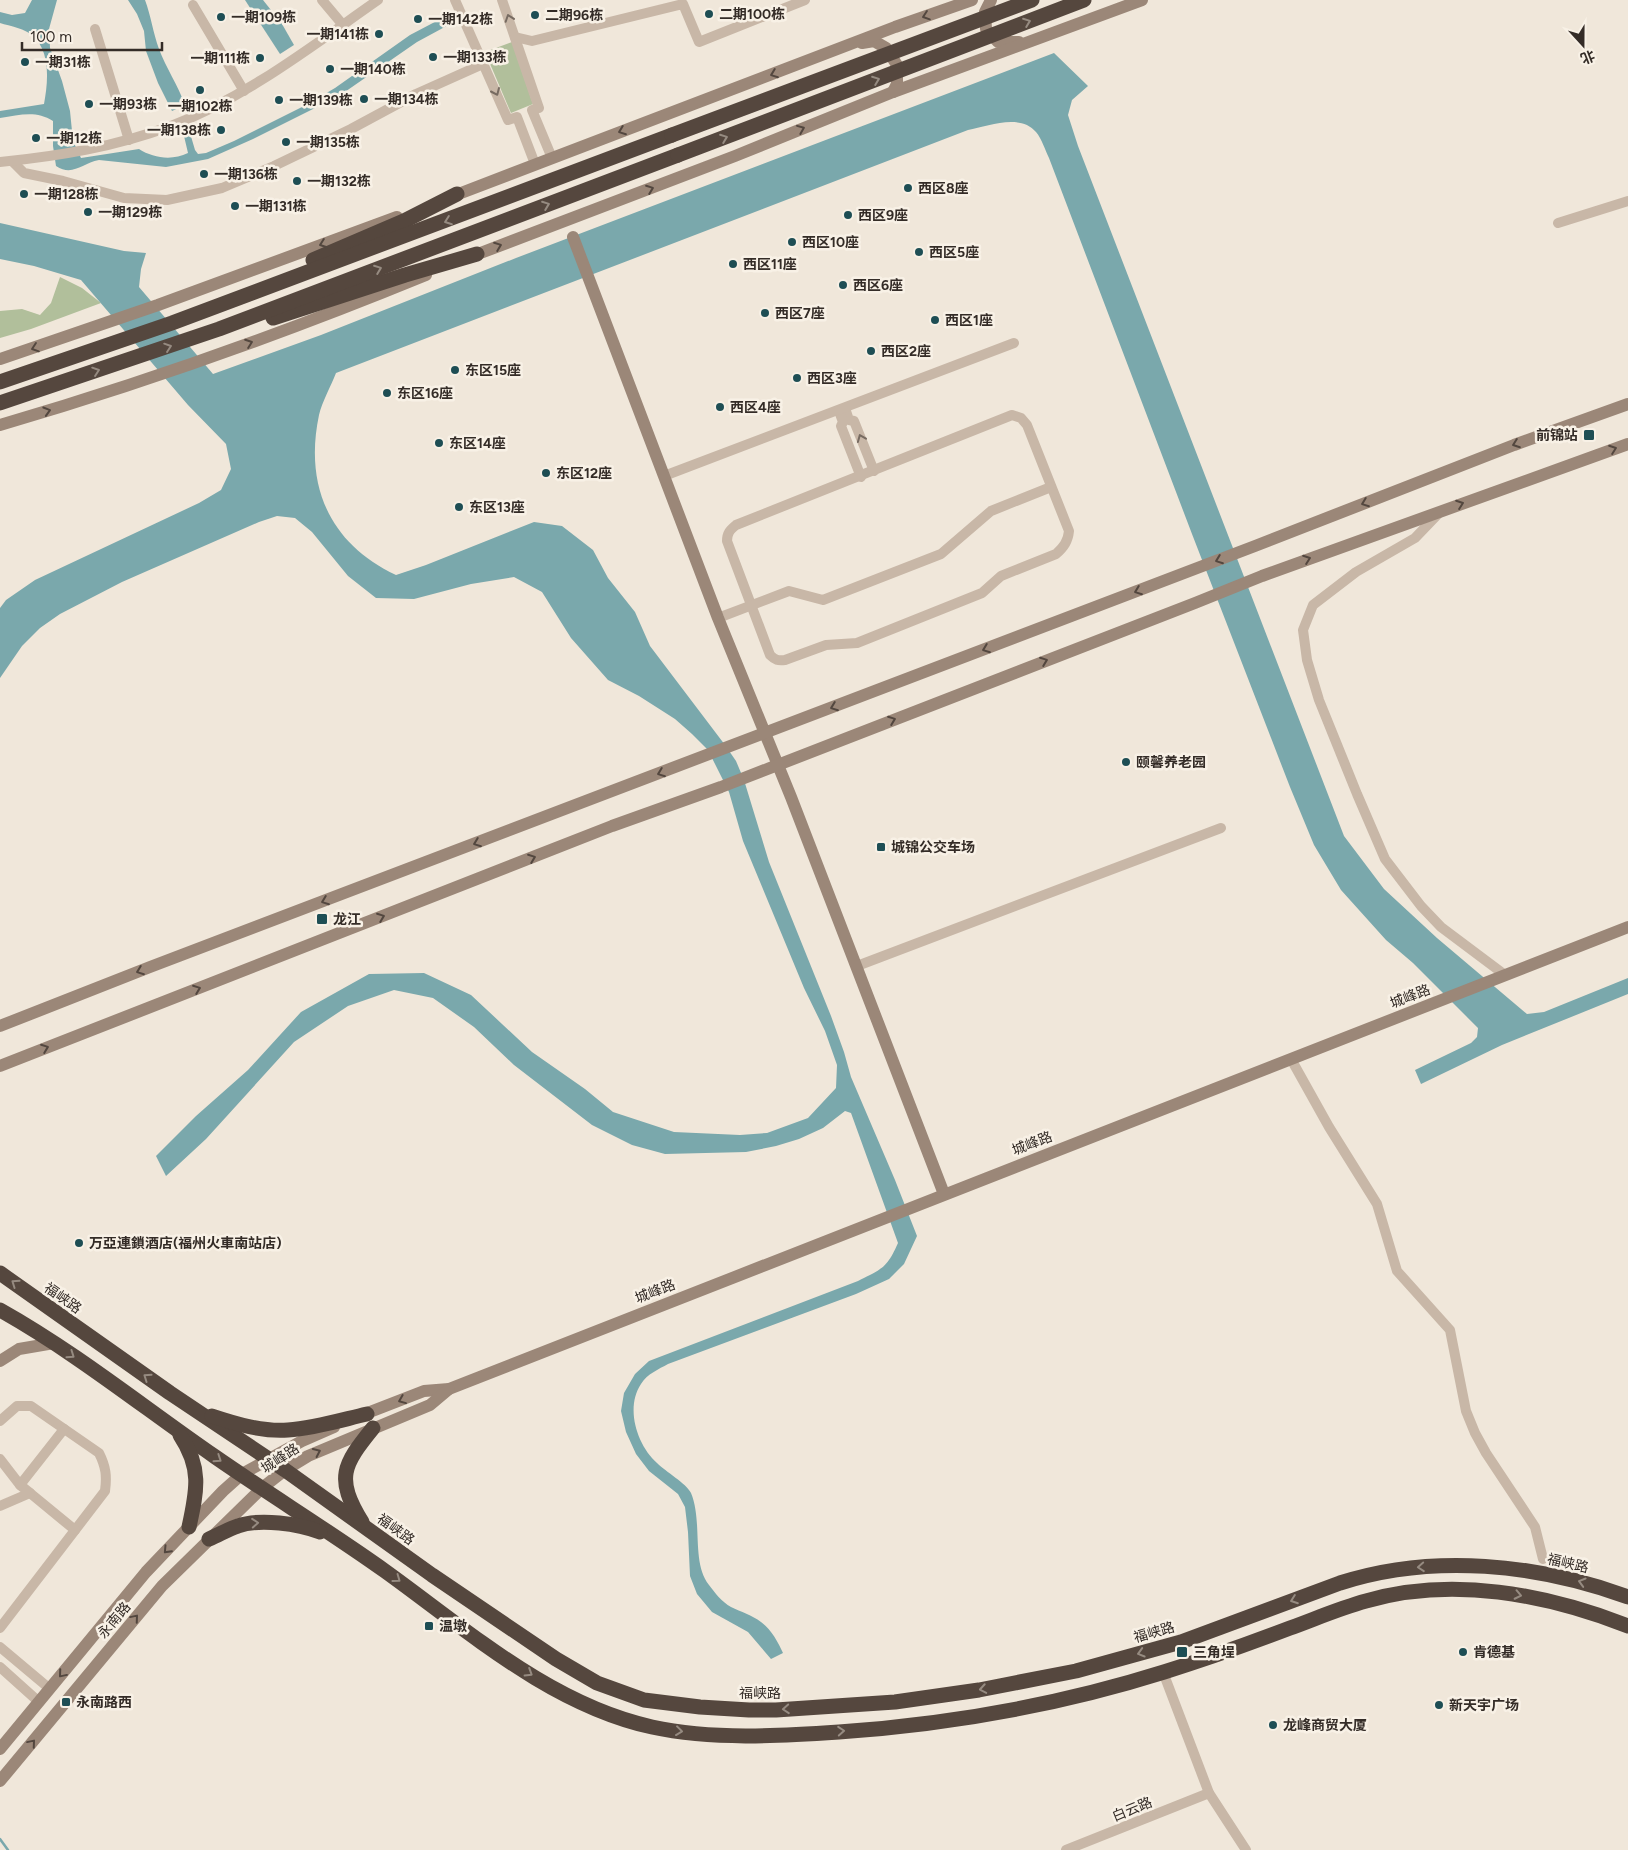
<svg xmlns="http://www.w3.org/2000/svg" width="1628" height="1850" viewBox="0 0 1628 1850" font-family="Figtree,'Noto Sans SC',sans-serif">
  <rect width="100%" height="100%" fill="#f0e7da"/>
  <g fill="#b1bf9b">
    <polygon points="512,42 533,104 511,113 485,52"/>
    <polygon points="60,277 82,288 101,303 31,329 0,338 0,311 22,309 40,315 51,303"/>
  </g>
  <g fill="#7aa8ac">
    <path d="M32,0h25l-8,29 1,19 12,33 8,30 3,30 8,17 58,-9c14,9 33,12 49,4l-4,-17 6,-3 5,17 3,4 8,-1 28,-12 72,-36 29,-17 75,-53 40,-21 4,8 -37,20 -78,54 -86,43 -45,20 -42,8 -67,-7c-17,3 -26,17 -43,6l-3,-20v-25c-17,-11 -33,-6 -53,-3v-7l44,-7c4,-21 7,-52 -11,-68 -7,-7 -23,-10 -33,-13v-11l12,3 13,-2z"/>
    <path d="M128,0h17c6,16 8,33 14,49 7,19 19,36 26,56l-13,6 -14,-28 -12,-32 -2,-20 -7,-17z"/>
    <polygon points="245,0 263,0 282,24 294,45 280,54"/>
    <path d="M1054,53l34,33 -16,14 -4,15 10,31 266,690 40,53 53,49 90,76 17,-2 84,-34v16l-126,51 -81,39 -6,-14 56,-27 6,-6 1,-9 -65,-65 -27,-23 -45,-50 -27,-45 -24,-58 -98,-253 -143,-376c-4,-8 -7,-19 -13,-26 -16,-19 -48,-6 -68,-2l-632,243c-5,13 -14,29 -17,42 -15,71 11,129 77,160l30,-10 108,-43 28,4 31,24 15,28 27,34 15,34 75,99 11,16 8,19 25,82 62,154 13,36 7,25 44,103 22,56 -13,28 -15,15 -33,15 -188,70c-9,5 -21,10 -27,20 -16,24 -4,61 16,79 9,9 29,20 34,30 12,29 0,69 18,92 6,8 13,17 22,22 10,5 21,8 30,15 10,7 17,20 22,31l-12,6 -23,-27 -36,-20 -15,-18 -7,-18 -2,-44 -3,-25 -7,-13 -29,-23 -13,-17 -10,-22 -5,-21 3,-18 11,-19 14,-13 209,-80c24,-12 29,-13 40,-38l-47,-130 -6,-2 -22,17 -24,11 -23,7 -30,6 -81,2 -33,-9 -40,-20 -78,-60 -40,-38 -41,-29 -39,-8 -46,16 -54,36 -88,97 -40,37 -10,-20 40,-40 52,-46 53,-58 68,-38 55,-1 47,22 61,57 53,37 28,23 61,20 66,3 27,-2 41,-15 28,-30 1,-23 -12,-34 -21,-43 -61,-147 -14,-49 -21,-42 -16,-16 -17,-15 -36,-23 -31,-16 -37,-42 -29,-46 -28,-15 -43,7 -57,15 -38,-1 -28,-22 -36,-44 -17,-14 -18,-2 -18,6 -137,60 -62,32 -20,14 -18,18 -22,32v-70l6,-8 29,-20 164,-77 22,-13 10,-21 -5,-25 -38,-39 -107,-125 -47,-14 -34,-7v-36l124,28 22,2 -5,16 -2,18 74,87 108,-39 195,-77z"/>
  </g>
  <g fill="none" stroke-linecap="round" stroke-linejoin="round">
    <polyline stroke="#7aa8ac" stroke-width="2.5" points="0,1839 8,1850"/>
    <g stroke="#c8b7a7" stroke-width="10">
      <polyline points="322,0 343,25"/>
      <polyline points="455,0 508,120 517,117 535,164"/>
      <polyline points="502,0 539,108 532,110 552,158"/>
      <polyline points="193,5 244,91"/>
      <polyline points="95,29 129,140"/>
      <polyline points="515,37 532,41 683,4 699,42 805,0"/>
      <polyline points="12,161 24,173 63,181 124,198 167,200 222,188 274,166 351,129 416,94 483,64"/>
      <path d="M0,162c60,-6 114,-15 171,-36 76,-29 141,-80 207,-126"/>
      <polyline points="1558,223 1628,201"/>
      <polyline points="845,408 849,420 854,421 874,471"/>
      <polyline points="839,411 843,422 841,426 861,477"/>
      <path d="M1012,415l9,3 6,7 42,106c-1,10 -5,16 -13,23l-55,22 -19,17 -125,50 -31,2 -41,15c-7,1 -10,0 -15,-5l-43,-114c0,-8 3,-11 9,-16z"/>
      <polyline points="664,476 1014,343"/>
      <polyline points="1439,513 1415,538 1356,572 1313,605 1303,630 1307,660 1319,700 1357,794 1385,859 1421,906 1441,927 1505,975"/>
      <polyline points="718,618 789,591 823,600 941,554 991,511 1051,487"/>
      <polyline points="857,966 1221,828"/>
      <polyline points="1291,1059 1329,1127 1377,1204 1397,1271 1450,1330 1466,1411 1475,1433 1486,1453 1535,1527 1543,1559"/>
      <path d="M0,1421l17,-15h14l68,47c7,14 8,23 6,38l-105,137"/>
      <polyline points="0,1459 20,1485"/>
      <polyline points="30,1493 75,1530"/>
      <polyline points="0,1506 30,1493 20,1485 64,1429"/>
      <polyline points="0,1647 50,1689"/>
      <polyline points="0,1667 39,1702"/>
      <polyline points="1163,1672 1209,1793 1246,1850"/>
      <polyline points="1066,1850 1209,1793"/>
    </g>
    <g stroke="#9b8778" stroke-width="12">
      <polyline points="991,0 985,12 986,29 998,42 1019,42"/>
      <polyline points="862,43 874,41 886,48 897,65 897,84 893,92"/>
      <polyline points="448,198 895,27 972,0"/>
      <polyline points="573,237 718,618 791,797 944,1194"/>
      <polyline points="470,257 735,156 893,92 1142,0"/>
      <polyline points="0,359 158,305 397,217"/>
      <path d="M0,425c144,-42 287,-93 426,-150"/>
      <polyline points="0,1026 150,967 1255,546 1514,445 1628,404"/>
      <polyline points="0,1066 612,826 721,787 1195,603 1262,576 1628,444"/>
      <polyline points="0,1361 19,1349 54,1343"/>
      <polyline points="357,1417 424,1391 449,1389 1628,927"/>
      <polyline points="0,1749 146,1572 223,1491 242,1474 302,1441 334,1427"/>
      <polyline points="0,1781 162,1586 262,1488 285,1470 308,1456 430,1405 449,1389"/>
    </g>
    <g stroke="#55473e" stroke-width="15">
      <polyline points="313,260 404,221 457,194"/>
      <polyline points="273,318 405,275 477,254"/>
      <polyline points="0,382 172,323 672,135"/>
      <polyline points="0,403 219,329 678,155"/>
      <path d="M0,1273l170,120 115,77 147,105 124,84 41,24 47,17 56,7 49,3h27l119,-8 84,-12 97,-19 105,-29 159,-59c93,-30 198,-19 288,14"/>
      <path d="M0,1310c75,42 143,97 214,146 56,39 115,75 171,115 82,59 166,134 267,156 61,13 126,9 187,5 113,-8 217,-26 325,-60 42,-13 84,-28 126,-44 25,-9 50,-20 76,-27 86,-25 180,-7 262,25"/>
      <path d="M212,1416c24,8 51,16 76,14 27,-2 53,-10 79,-16"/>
      <path d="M180,1435c22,33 17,55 9,92"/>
      <path d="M362,1522c-27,-44 -19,-57 11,-94"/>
      <path d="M209,1539c10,-4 19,-10 29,-13 22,-8 61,-2 82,6"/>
    </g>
    <g stroke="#55473e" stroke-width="15">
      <polyline points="672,135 1032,0"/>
      <polyline points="678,155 1084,0"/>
    </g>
  </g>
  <defs><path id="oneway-chevron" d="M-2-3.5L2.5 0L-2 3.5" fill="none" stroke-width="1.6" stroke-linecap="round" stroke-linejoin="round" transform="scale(1.25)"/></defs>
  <g stroke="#53473f">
    <use href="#oneway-chevron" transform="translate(926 16) rotate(161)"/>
    <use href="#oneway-chevron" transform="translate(774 74) rotate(159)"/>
    <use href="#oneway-chevron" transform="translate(801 129) rotate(-22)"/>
    <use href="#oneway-chevron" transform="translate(622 131) rotate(159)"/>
    <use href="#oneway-chevron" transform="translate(650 189) rotate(-21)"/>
    <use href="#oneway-chevron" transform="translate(323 244) rotate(160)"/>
    <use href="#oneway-chevron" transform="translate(498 246) rotate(-21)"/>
    <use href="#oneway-chevron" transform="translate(249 343) rotate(-20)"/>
    <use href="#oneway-chevron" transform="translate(35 348) rotate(161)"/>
    <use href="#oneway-chevron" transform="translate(47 411) rotate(-17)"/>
    <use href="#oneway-chevron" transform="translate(1516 444) rotate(160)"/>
    <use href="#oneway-chevron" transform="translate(1613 449) rotate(-20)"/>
    <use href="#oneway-chevron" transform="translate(1365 503) rotate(159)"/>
    <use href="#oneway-chevron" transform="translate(1460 504) rotate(-20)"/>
    <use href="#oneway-chevron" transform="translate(1307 559) rotate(-20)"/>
    <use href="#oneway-chevron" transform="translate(1219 560) rotate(159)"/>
    <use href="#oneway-chevron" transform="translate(1138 591) rotate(159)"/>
    <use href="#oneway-chevron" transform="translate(986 649) rotate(159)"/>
    <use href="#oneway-chevron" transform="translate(1044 661) rotate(-21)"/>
    <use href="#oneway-chevron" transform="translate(834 707) rotate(159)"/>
    <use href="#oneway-chevron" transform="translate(892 720) rotate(-21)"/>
    <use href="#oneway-chevron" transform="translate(661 773) rotate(159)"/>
    <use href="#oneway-chevron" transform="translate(477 843) rotate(159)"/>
    <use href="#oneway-chevron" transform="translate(532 858) rotate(-21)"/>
    <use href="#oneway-chevron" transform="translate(325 901) rotate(159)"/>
    <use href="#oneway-chevron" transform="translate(381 917) rotate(-21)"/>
    <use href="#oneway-chevron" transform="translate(140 971) rotate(159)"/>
    <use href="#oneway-chevron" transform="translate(197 989) rotate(-21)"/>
    <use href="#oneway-chevron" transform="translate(45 1048) rotate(-21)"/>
    <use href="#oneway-chevron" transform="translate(402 1400) rotate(158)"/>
    <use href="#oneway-chevron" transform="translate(317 1452) rotate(-25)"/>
    <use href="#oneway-chevron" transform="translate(167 1550) rotate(133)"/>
    <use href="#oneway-chevron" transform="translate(135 1618) rotate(-50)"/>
    <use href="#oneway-chevron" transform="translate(62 1674) rotate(130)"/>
    <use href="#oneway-chevron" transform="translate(32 1743) rotate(-50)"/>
  </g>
  <g stroke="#776b61">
    <use href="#oneway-chevron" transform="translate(509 18) rotate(-109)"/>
    <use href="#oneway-chevron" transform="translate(496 92) rotate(66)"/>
    <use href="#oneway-chevron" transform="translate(861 438) rotate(-112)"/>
  </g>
  <g stroke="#968b81">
    <use href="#oneway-chevron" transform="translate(1027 22) rotate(-21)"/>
    <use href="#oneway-chevron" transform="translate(876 80) rotate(-21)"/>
    <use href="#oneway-chevron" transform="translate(724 138) rotate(-21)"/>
    <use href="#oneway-chevron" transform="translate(546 205) rotate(-21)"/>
    <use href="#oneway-chevron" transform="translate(448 221) rotate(160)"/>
    <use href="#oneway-chevron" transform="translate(378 269) rotate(-21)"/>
    <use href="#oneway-chevron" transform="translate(168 347) rotate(-19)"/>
    <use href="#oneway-chevron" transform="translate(96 371) rotate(-19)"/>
    <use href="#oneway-chevron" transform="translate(15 1283) rotate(-145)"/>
    <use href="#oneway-chevron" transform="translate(71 1355) rotate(35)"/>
    <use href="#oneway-chevron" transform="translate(147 1377) rotate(-145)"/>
    <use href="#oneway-chevron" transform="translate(218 1459) rotate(34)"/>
    <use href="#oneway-chevron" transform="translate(255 1523) rotate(-4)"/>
    <use href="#oneway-chevron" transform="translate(1421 1567) rotate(176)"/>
    <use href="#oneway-chevron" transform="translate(397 1579) rotate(36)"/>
    <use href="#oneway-chevron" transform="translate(1582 1582) rotate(-164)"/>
    <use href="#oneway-chevron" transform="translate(1518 1595) rotate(12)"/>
    <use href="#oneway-chevron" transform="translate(1294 1600) rotate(160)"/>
    <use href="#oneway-chevron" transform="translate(1141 1653) rotate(164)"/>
    <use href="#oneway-chevron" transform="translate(529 1673) rotate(32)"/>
    <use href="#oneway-chevron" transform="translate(983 1689) rotate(170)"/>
    <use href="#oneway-chevron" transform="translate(786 1709) rotate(176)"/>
    <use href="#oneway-chevron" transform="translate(679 1731) rotate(7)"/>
    <use href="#oneway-chevron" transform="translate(841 1731) rotate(-4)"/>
  </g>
  <g fill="#1e4e54" stroke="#f8f1e6" stroke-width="2">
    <circle cx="709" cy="14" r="5"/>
    <circle cx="535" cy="15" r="5"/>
    <circle cx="221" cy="17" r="5"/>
    <circle cx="418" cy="19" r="5"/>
    <circle cx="379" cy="34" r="5"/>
    <circle cx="433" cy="57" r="5"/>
    <circle cx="260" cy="58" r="5"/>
    <circle cx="25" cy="62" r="5"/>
    <circle cx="330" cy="69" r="5"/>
    <circle cx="200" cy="90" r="5"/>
    <circle cx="364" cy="99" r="5"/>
    <circle cx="279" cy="100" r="5"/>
    <circle cx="89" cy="104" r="5"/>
    <circle cx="221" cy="130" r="5"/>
    <circle cx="36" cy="138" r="5"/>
    <circle cx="286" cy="142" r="5"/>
    <circle cx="204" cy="174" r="5"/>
    <circle cx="297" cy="181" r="5"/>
    <circle cx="908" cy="188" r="5"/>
    <circle cx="24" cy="194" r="5"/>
    <circle cx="235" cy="206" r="5"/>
    <circle cx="88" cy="212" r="5"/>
    <circle cx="848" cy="215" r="5"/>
    <circle cx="792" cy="242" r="5"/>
    <circle cx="919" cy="252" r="5"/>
    <circle cx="733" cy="264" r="5"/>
    <circle cx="843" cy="285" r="5"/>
    <circle cx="765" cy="313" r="5"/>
    <circle cx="935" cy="320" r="5"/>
    <circle cx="871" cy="351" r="5"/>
    <circle cx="455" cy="370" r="5"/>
    <circle cx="797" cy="378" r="5"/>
    <circle cx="387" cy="393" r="5"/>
    <circle cx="720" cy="407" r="5"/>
    <rect x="1583" y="429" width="12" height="12" rx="2.5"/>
    <circle cx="439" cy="443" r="5"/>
    <circle cx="546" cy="473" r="5"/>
    <circle cx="459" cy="507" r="5"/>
    <circle cx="1126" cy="762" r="5"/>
    <rect x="876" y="842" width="10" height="10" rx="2.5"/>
    <rect x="316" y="913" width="12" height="12" rx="2.5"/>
    <circle cx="79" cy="1243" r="5"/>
    <rect x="424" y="1621" width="10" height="10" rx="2.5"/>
    <rect x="1176" y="1646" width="12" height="12" rx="2.5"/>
    <circle cx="1463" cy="1652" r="5"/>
    <rect x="61" y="1697" width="10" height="10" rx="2.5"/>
    <circle cx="1439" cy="1705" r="5"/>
    <circle cx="1273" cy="1725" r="5"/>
  </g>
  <g text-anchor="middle" stroke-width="5" stroke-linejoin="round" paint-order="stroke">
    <g font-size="14" font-weight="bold" fill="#342c27" stroke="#f8f1e6" text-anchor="start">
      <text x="719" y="19">二期100栋</text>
      <text x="545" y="20">二期96栋</text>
      <text x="231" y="22">一期109栋</text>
      <text x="428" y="24">一期142栋</text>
      <text x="369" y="39" text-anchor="end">一期141栋</text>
      <text x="443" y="62">一期133栋</text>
      <text x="250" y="63" text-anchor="end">一期111栋</text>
      <text x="35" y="67">一期31栋</text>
      <text x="340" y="74">一期140栋</text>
      <text x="374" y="104">一期134栋</text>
      <text x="289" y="105">一期139栋</text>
      <text x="99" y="109">一期93栋</text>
      <text x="200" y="111" text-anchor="middle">一期102栋</text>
      <text x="211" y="135" text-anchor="end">一期138栋</text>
      <text x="46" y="143">一期12栋</text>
      <text x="296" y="147">一期135栋</text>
      <text x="214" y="179">一期136栋</text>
      <text x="307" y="186">一期132栋</text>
      <text x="918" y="193">西区8座</text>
      <text x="34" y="199">一期128栋</text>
      <text x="245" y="211">一期131栋</text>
      <text x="98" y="217">一期129栋</text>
      <text x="858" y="220">西区9座</text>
      <text x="802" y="247">西区10座</text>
      <text x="929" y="257">西区5座</text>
      <text x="743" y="269">西区11座</text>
      <text x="853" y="290">西区6座</text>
      <text x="775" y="318">西区7座</text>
      <text x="945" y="325">西区1座</text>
      <text x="881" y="356">西区2座</text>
      <text x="465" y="375">东区15座</text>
      <text x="807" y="383">西区3座</text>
      <text x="397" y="398">东区16座</text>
      <text x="730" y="412">西区4座</text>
      <text x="1578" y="440" text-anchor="end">前锦站</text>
      <text x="449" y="448">东区14座</text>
      <text x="556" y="478">东区12座</text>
      <text x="469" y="512">东区13座</text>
      <text x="1136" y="767">颐馨养老园</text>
      <text x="891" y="852">城锦公交车场</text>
      <text x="333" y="924">龙江</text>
      <text x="89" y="1248">万亞連鎖酒店(福州火車南站店)</text>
      <text x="439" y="1631">温墩</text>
      <text x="1193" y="1657">三角埕</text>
      <text x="1473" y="1657">肯德基</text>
      <text x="76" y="1707">永南路西</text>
      <text x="1449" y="1710">新天宇广场</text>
      <text x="1283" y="1730">龙峰商贸大厦</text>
    </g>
    <g font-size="14" fill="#342c27" stroke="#f8f1e6">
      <text transform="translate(1410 996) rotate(-21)" y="5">城峰路</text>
      <text transform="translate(1032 1143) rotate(-21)" y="5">城峰路</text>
      <text transform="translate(655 1291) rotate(-21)" y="5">城峰路</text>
      <text transform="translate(63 1298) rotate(35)" y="5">福峡路</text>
      <text transform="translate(280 1458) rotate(-33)" y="5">城峰路</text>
      <text transform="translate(396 1529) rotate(36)" y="5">福峡路</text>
      <text transform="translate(1568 1563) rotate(13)" y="5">福峡路</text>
      <text transform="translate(114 1620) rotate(-50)" y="5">永南路</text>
      <text transform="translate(1154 1632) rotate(-16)" y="5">福峡路</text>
      <text x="760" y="1698">福峡路</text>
      <text transform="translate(1132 1809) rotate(-22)" y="5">白云路</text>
    </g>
  </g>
  <g transform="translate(1583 45) rotate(159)" stroke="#f8f1e6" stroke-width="4" paint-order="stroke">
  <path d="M0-4L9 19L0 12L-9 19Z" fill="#342c27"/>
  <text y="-8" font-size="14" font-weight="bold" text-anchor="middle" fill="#342c27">北</text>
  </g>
  <path d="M22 42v8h140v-8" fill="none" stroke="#342c27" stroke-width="2.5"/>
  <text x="30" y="42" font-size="15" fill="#342c27" stroke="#f8f1e6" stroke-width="4" paint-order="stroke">100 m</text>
</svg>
